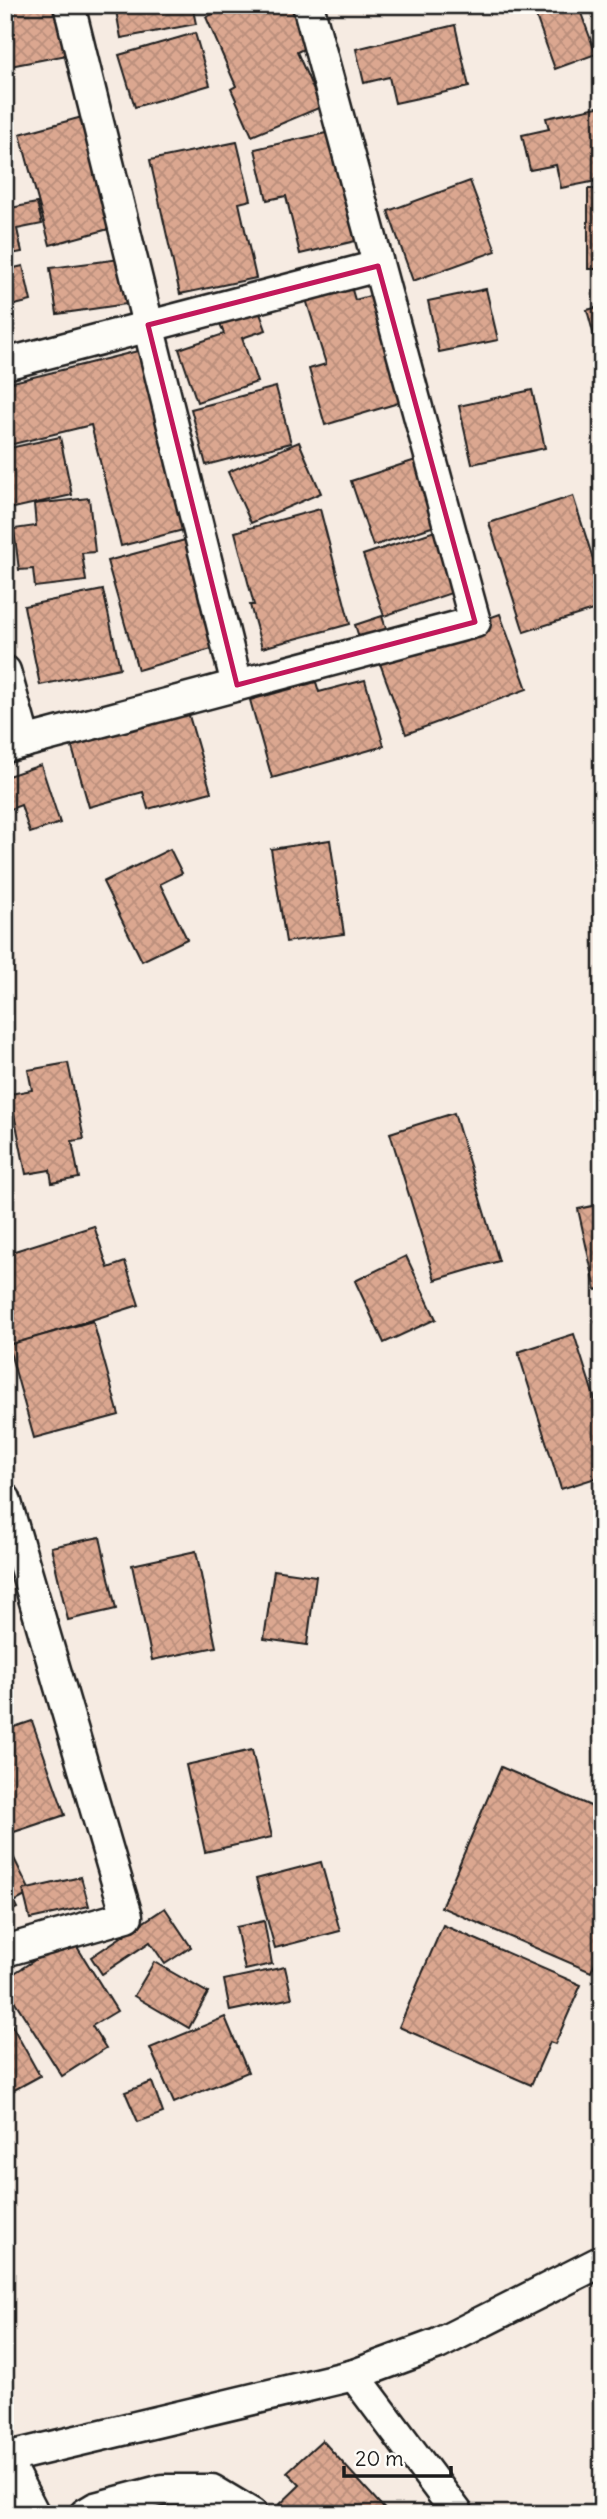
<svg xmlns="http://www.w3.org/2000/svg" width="607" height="2519" viewBox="0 0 607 2519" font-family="Delius,sans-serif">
  <defs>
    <pattern id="building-cross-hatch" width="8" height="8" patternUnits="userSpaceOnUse" patternTransform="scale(1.75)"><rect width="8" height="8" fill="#dba790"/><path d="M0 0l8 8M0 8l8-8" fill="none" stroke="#bb8f7c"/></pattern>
  </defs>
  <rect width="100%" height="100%" fill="#f6ebe2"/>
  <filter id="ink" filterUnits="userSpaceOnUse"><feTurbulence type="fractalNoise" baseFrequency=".0143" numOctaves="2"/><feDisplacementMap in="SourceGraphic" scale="14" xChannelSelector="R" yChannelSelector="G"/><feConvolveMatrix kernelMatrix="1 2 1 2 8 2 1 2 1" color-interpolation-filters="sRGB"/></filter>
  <g filter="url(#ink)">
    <g fill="url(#building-cross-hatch)" stroke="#1c1c1c" stroke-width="2">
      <polygon points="36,5 57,5 67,55 5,67 5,12"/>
      <polygon points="115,5 192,5 196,24 121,38"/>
      <polygon points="233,5 292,5 310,46 297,52 321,107 252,136 231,89 236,86 206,17"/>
      <polygon points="532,5 578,5 596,54 555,69"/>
      <polygon points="455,25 469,87 395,103 389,77 364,83 356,49"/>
      <polygon points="195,33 210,85 135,107 119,55"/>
      <polygon points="602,106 602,148 600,149 602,180 561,188 556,165 530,170 522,135 549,129 546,118"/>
      <polygon points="82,117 116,227 50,245 20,134"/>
      <polygon points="335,131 360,240 300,254 286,196 267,200 255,149"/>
      <polygon points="237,142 251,200 239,203 256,278 180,294 150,160"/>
      <polygon points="470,181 496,251 413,281 388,211"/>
      <rect x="588" y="189" width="14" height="80"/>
      <polygon points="37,203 42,224 17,229 22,252 5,255 5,209"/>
      <polygon points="120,259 127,304 57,314 50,268"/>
      <polygon points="23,266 31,301 7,307 13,332 5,334 5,270"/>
      <polygon points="350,283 355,300 373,295 405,401 325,425 309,369 326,364 305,296"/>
      <polygon points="486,289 498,340 439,352 428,301"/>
      <polygon points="256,302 266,330 242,338 257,382 197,402 179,349 224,334 217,315"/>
      <polygon points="602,306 602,365 587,310"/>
      <polygon points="146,349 191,528 121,546 91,425 5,446 5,384"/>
      <polygon points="276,387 291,443 206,465 191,409"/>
      <polygon points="532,390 545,448 472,464 459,406"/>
      <polygon points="60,437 72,495 5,510 5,449"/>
      <polygon points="299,442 321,493 251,523 228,472"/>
      <polygon points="425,457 447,522 373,546 351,481"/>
      <polygon points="573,496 602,587 602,607 524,632 489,523"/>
      <polygon points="89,498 95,552 82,553 86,581 35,587 33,569 19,570 14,529 36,526 34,504"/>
      <polygon points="320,509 350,624 262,648 250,605 254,605 235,532"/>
      <polygon points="435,531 457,591 384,616 363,555"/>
      <polygon points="185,540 215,648 138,670 107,561"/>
      <polygon points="103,590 120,668 40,685 24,606"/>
      <polygon points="500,614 527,689 406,734 378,658"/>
      <polygon points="382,616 390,641 363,649 355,625"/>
      <polygon points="365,680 384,746 272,778 250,700 316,682 319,692"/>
      <polygon points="188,712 211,792 148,809 143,792 89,807 71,744"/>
      <polygon points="41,765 60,823 30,833 21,805 5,811 5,777"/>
      <polygon points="330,840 344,934 286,942 271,849"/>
      <polygon points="170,849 182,873 160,884 187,939 142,961 103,882"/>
      <polygon points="68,1063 84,1139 72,1141 79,1178 52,1183 50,1170 26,1174 10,1094 32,1090 28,1070"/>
      <polygon points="454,1113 499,1261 435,1280 390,1133"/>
      <polygon points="602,1204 602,1288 596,1290 578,1209"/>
      <polygon points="94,1226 108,1268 125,1262 139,1305 12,1345 5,1325 5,1254"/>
      <polygon points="406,1256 436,1319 384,1343 355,1281"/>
      <polygon points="602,1320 602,1344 596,1321"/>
      <polygon points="93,1321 119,1415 34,1438 8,1345"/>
      <polygon points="574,1334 602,1422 602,1476 561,1489 518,1352"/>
      <polygon points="100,1537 116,1609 68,1620 51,1547"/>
      <polygon points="196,1551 216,1647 152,1660 132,1565"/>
      <polygon points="5,1561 11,1573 5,1576"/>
      <polygon points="274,1570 316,1576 307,1645 264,1639"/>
      <polygon points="32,1721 65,1815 5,1835 5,1730"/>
      <polygon points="252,1750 272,1837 205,1852 186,1765"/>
      <polygon points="501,1767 602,1811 602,1947 591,1972 441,1907"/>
      <polygon points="8,1846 31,1893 14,1902 17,1908 5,1914 5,1848"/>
      <polygon points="321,1862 340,1931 275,1948 256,1879"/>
      <polygon points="81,1877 89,1906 30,1919 23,1890"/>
      <polygon points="165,1908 191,1947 165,1964 150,1942 102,1974 91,1957"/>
      <polygon points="264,1921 272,1964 245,1970 236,1927"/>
      <polygon points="443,1925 581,1985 555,2044 550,2042 531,2085 399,2027"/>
      <polygon points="71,1937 117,2011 92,2026 106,2048 62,2076 5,1986 5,1979"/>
      <polygon points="154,1962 208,1993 189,2028 134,1996"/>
      <polygon points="285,1967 292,1998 230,2011 224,1980"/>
      <polygon points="5,2013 40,2076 5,2095"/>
      <polygon points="225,2017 248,2072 174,2103 150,2048"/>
      <polygon points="152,2082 163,2113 138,2122 125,2092"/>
      <polygon points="322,2440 389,2514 283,2514 277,2507 300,2485 287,2472"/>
    </g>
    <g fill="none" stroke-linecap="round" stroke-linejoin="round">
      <defs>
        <g id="minor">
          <polyline points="69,5 237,685"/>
          <polyline points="5,364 378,266"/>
          <polyline points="5,671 25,742"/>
          <polyline points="5,747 475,622 308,5"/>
          <polyline points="5,1499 127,1916 5,1951"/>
          <polyline points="354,2375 458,2514"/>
          <polyline points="5,2458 354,2375 438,2344 602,2261"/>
          <polyline points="5,2458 34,2514"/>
          <polyline points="85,2514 95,2508 163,2490 212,2490 252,2514"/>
        </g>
      </defs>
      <use href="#minor" stroke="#1c1c1c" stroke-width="35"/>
      <use href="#minor" stroke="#fdfcf7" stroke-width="30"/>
    </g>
  </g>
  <path fill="none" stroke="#c2185b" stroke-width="5" stroke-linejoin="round" d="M378,266l97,356 -238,63 -89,-360z"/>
  <rect width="607" height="2519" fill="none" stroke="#fdfcf7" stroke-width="28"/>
  <rect x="14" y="14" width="579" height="2491" fill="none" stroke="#1c1c1c" stroke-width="2.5" filter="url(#ink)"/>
  <path d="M344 2466v10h107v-10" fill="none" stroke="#1c1c1c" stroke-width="3.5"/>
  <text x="355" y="2466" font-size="21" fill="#1c1c1c" stroke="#fdfcf7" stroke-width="5" paint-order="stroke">20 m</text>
</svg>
